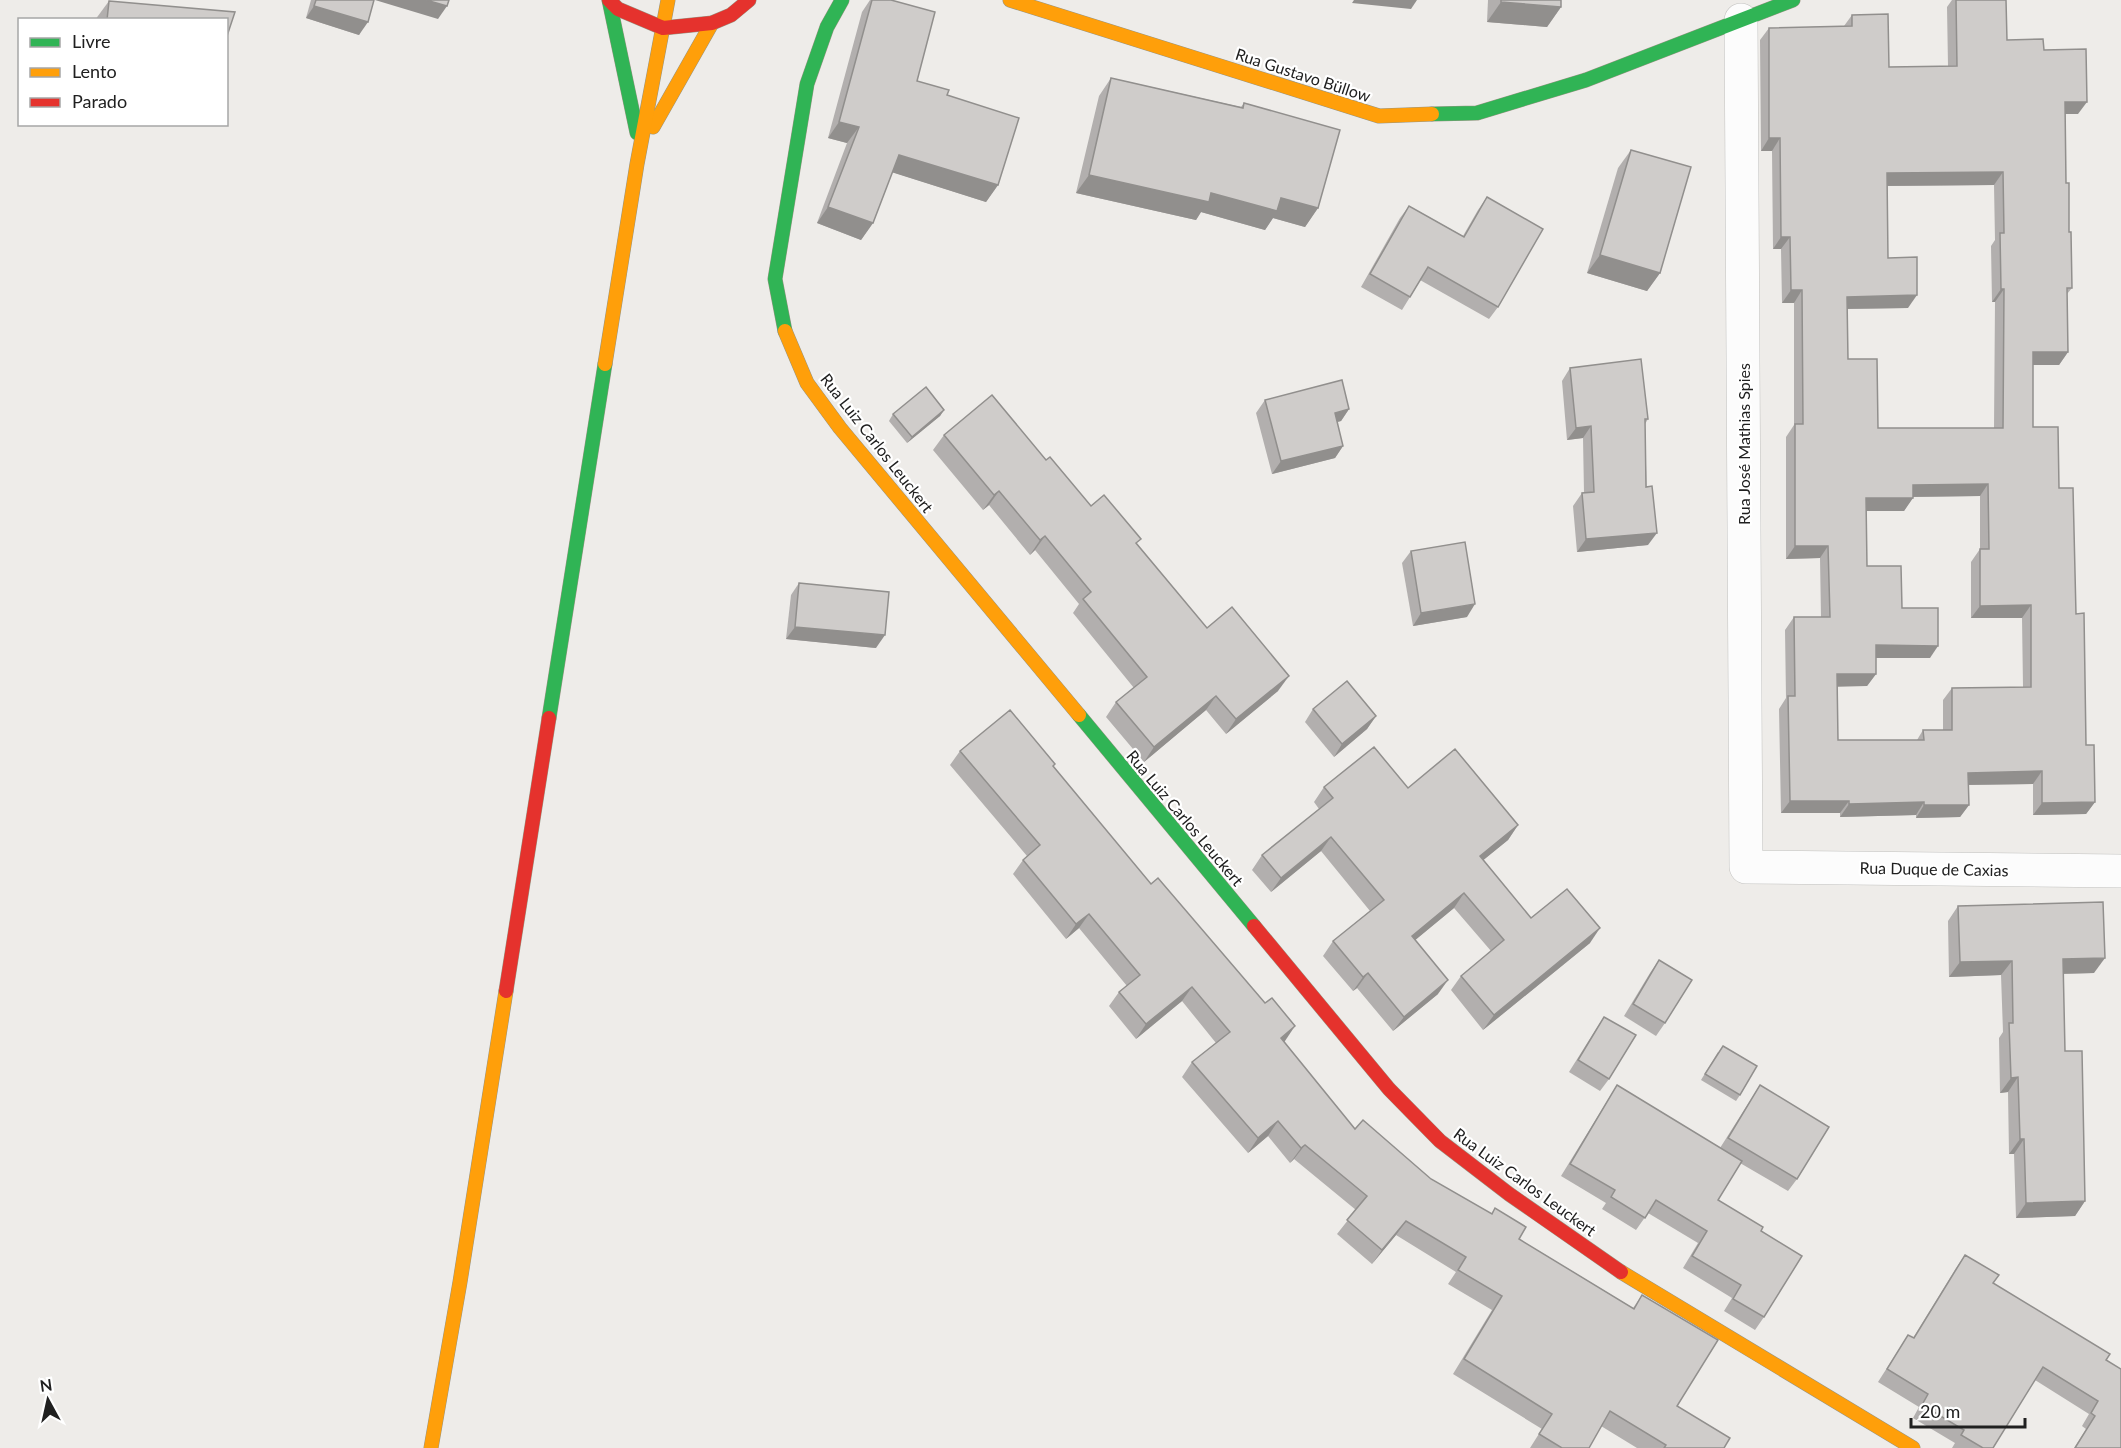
<svg xmlns="http://www.w3.org/2000/svg" width="2121" height="1448" viewBox="0 0 2121 1448" font-family="Lato,sans-serif">
  <rect width="100%" height="100%" fill="#eeece9"/>
  <g fill="none" stroke-linecap="round" stroke-linejoin="round">
    <defs>
      <polyline id="street" points="1741,20 1746,867 2121,871"/>
      <g id="fast">
        <polyline points="609,0 637,133"/>
        <polyline points="1432,114 1477,113 1586,80 1793,0"/>
        <polyline points="785,331 775,279 807,84 827,27 842,0"/>
        <polyline points="1079,715 1254,926"/>
        <polyline points="549,718 605,364"/>
      </g>
      <g id="slow">
        <polyline points="1010,0 1379,116 1432,114"/>
        <polyline points="653,127 712,23"/>
        <polyline points="785,331 807,383 840,428 1079,715"/>
        <polyline points="605,364 637,164 668,0"/>
        <polyline points="1621,1272 1913,1448"/>
        <polyline points="431,1448 460,1282 506,991"/>
      </g>
      <g id="jam">
        <polyline points="609,0 618,9 663,28 712,23 731,15 749,0"/>
        <polyline points="1254,926 1389,1089 1440,1141 1509,1194 1621,1272"/>
        <polyline points="506,991 549,718"/>
      </g>
    </defs>
    <use href="#street" stroke="#c1c1bf" stroke-width="34"/>
    <use href="#fast" stroke="#979583" stroke-width="15"/>
    <use href="#slow" stroke="#979583" stroke-width="15"/>
    <use href="#jam" stroke="#979583" stroke-width="15"/>
    <use href="#street" stroke="#fcfcfc" stroke-width="33"/>
    <use href="#fast" stroke="#30b455" stroke-width="14"/>
    <use href="#slow" stroke="#ff9f0a" stroke-width="14"/>
    <use href="#jam" stroke="#e5322d" stroke-width="14"/>
  </g>
  <g fill="#b2afae" fill-rule="evenodd">
    <polygon points="311,0 374,0 359,35 306,18"/>
    <polygon points="870,0 891,0 917,81 947,95 998,185 986,202 892,172 873,223 861,240 817,223 847,143 828,138 862,12"/>
    <polygon points="1488,0 1561,0 1561,7 1547,27 1487,22"/>
    <path d="M1952,0h54l1,40 37,10 34,64h-13l1,69 6,105 -5,6 1,58 -9,13h-26v62l26,61 17,126 10,131 9,57 -9,12 -53,1v-31l-65,1 1,20 -9,12 -44,1v-3l-76,2v-4h-59l-2,-104 7,-11 -1,-68 9,-13h27l-1,-59 -34,1v-122l8,-12v-122h-12l-1,-54h-8l-1,-98h-11l-1,-111 9,-12 75,-2 8,-11 37,52 59,-1 -1,-59zM1994,185l1,55 -4,6 1,56h3l-1,126h-116l-30,-69 -1,-50 61,-1 -20,-50 -1,-72zM1980,496v53l-9,13v56h51l1,69 -71,1 -9,12v30h-20l-6,10h-79l-1,-54h30l9,-12v-16h54l-28,-50 -35,-42 -1,-55h38l9,-14z"/>
    <polygon points="109,1 226,20 95,20"/>
    <polygon points="1111,78 1241,107 1244,103 1318,208 1305,227 1273,218 1265,230 1201,212 1196,220 1076,193 1099,96"/>
    <polygon points="1631,150 1660,273 1647,291 1587,273 1618,168"/>
    <polygon points="1487,197 1498,307 1489,319 1420,280 1410,297 1402,310 1361,287 1400,218 1409,206 1463,236 1478,210"/>
    <polygon points="1570,368 1648,419 1645,424 1648,545 1577,552 1573,506 1582,493 1584,493 1583,438 1567,440 1562,381"/>
    <polygon points="1265,400 1349,409 1341,421 1337,422 1343,446 1335,458 1272,474 1256,413"/>
    <polygon points="944,410 940,416 907,443 889,421 893,414"/>
    <polygon points="944,435 1046,460 1091,506 1137,544 1207,628 1278,691 1226,734 1206,710 1144,762 1106,717 1116,702 1134,688 1073,613 1079,604 1035,550 1030,555 989,505 983,510 933,450"/>
    <polygon points="1411,551 1467,617 1413,626 1402,563"/>
    <polygon points="799,583 876,648 786,639 791,595"/>
    <polygon points="1313,709 1376,716 1367,729 1334,757 1305,722"/>
    <polygon points="960,751 1053,766 1151,884 1285,1041 1284,1042 1355,1129 1431,1179 1491,1214 1495,1208 1519,1239 1633,1308 1642,1295 1677,1406 1724,1448 1637,1448 1601,1426 1589,1448 1530,1448 1542,1429 1453,1374 1492,1310 1448,1284 1456,1272 1396,1235 1372,1264 1337,1234 1356,1210 1294,1159 1290,1163 1268,1136 1248,1153 1182,1077 1192,1062 1216,1043 1182,1001 1136,1039 1109,1006 1119,992 1127,986 1079,928 1066,939 1013,874 1023,860 1027,856 950,765"/>
    <polygon points="1324,787 1408,788 1518,825 1508,840 1483,860 1531,918 1590,943 1483,1030 1451,990 1461,976 1491,951 1454,908 1415,940 1438,994 1393,1031 1357,988 1353,991 1323,956 1333,941 1370,911 1321,851 1271,892 1252,870 1262,855 1319,809 1314,802"/>
    <polygon points="1958,906 2094,973 2063,974 2065,1051 2085,1201 2075,1216 2016,1218 2014,1154 2009,1154 2008,1092 2000,1093 1999,1038 2003,1032 2001,975 1949,977 1948,921"/>
    <polygon points="1659,960 1665,1023 1656,1036 1624,1016 1650,973"/>
    <polygon points="1604,1017 1609,1079 1600,1091 1569,1072 1596,1029"/>
    <polygon points="1718,1052 1740,1095 1736,1101 1701,1080"/>
    <polygon points="1617,1085 1720,1148 1760,1085 1797,1179 1788,1191 1740,1163 1718,1200 1761,1231 1764,1317 1755,1330 1724,1311 1732,1298 1683,1268 1698,1243 1648,1213 1636,1230 1602,1209 1606,1203 1561,1176"/>
    <polygon points="1965,1255 1993,1283 2106,1360 2121,1448 2074,1448 2086,1429 2082,1426 2089,1414 2035,1380 1993,1448 1952,1448 1955,1443 1913,1418 1919,1407 1878,1382 1908,1335 1913,1338 1956,1268"/>
  </g>
  <g fill="#918f8d">
    <polygon points="375,0 426,0 447,6 438,19"/>
    <polygon points="1354,0 1417,0 1411,9 1352,3"/>
    <polygon points="1501,2 1561,7 1547,27 1487,22"/>
    <polygon points="314,6 368,22 359,35 306,18"/>
    <polygon points="2065,102 2087,102 2078,114 2056,114"/>
    <polygon points="839,122 859,127 847,143 828,138"/>
    <polygon points="1769,138 1780,138 1772,151 1761,151"/>
    <polygon points="899,155 998,185 986,202 888,171"/>
    <polygon points="2003,172 1994,185 1879,186 1887,173"/>
    <polygon points="1089,175 1211,193 1281,198 1318,208 1305,227 1273,218 1265,230 1201,212 1196,220 1076,193"/>
    <polygon points="828,207 873,223 861,240 817,223"/>
    <polygon points="1781,237 1790,237 1781,249 1773,249"/>
    <polygon points="1600,255 1660,273 1647,291 1587,273"/>
    <polygon points="2001,289 2004,289 1995,302 1992,302"/>
    <polygon points="1791,290 1802,290 1794,303 1782,303"/>
    <polygon points="1917,295 1908,308 1838,309 1847,297"/>
    <polygon points="2033,352 2068,352 2059,365 2024,365"/>
    <polygon points="1349,409 1341,421 1326,425 1335,413"/>
    <polygon points="944,410 940,416 907,443 912,437"/>
    <polygon points="1591,426 1583,438 1567,440 1576,428"/>
    <polygon points="1343,446 1335,458 1272,474 1281,461"/>
    <polygon points="1988,484 1980,496 1904,497 1913,485"/>
    <polygon points="999,491 989,505 983,510 994,495"/>
    <polygon points="1866,498 1913,498 1904,511 1857,511"/>
    <polygon points="1657,533 1648,545 1577,552 1586,539"/>
    <polygon points="1045,536 1035,550 1030,555 1040,540"/>
    <polygon points="1795,546 1828,546 1820,558 1786,559"/>
    <polygon points="1475,604 1467,617 1413,626 1421,613"/>
    <polygon points="2031,605 2022,618 1971,618 1980,606"/>
    <polygon points="795,627 885,635 876,648 786,639"/>
    <polygon points="1876,645 1938,646 1930,658 1867,658"/>
    <polygon points="1837,674 1876,674 1867,686 1828,687"/>
    <polygon points="1289,676 1278,691 1226,734 1236,719"/>
    <polygon points="1216,696 1206,710 1144,762 1154,747"/>
    <polygon points="1376,716 1367,729 1334,757 1342,744"/>
    <polygon points="2042,771 2033,784 1960,785 1968,773"/>
    <polygon points="1790,801 1849,801 1840,813 1781,813"/>
    <polygon points="1924,802 1916,815 1840,817 1849,804"/>
    <polygon points="2095,802 2086,814 2033,815 2042,803"/>
    <polygon points="1924,805 1969,805 1960,817 1916,818"/>
    <polygon points="1518,825 1508,840 1470,871 1480,856"/>
    <polygon points="1331,837 1321,851 1271,892 1281,878"/>
    <polygon points="1464,893 1454,908 1402,951 1412,936"/>
    <polygon points="1089,914 1079,928 1066,939 1076,924"/>
    <polygon points="1600,928 1590,943 1483,1030 1494,1015"/>
    <polygon points="2105,958 2094,973 2053,974 2063,959"/>
    <polygon points="2012,961 2001,975 1949,977 1960,962"/>
    <polygon points="1368,973 1357,988 1353,991 1363,977"/>
    <polygon points="1448,980 1438,994 1393,1031 1404,1017"/>
    <polygon points="1192,987 1182,1001 1136,1039 1146,1024"/>
    <polygon points="1295,1026 1285,1041 1271,1053 1281,1038"/>
    <polygon points="2018,1077 2008,1092 2000,1093 2011,1078"/>
    <polygon points="1278,1121 1268,1136 1248,1153 1258,1138"/>
    <polygon points="2020,1139 2024,1139 2014,1154 2009,1154"/>
    <polygon points="1305,1145 1294,1159 1290,1163 1301,1148"/>
    <polygon points="2085,1201 2075,1216 2016,1218 2026,1203"/>
    <polygon points="1406,1221 1396,1235 1372,1264 1382,1250"/>
  </g>
  <g fill="#cfccca" stroke="#918f8d" stroke-width="1.5" fill-rule="evenodd">
    <polygon points="316,0 374,0 368,22 314,6"/>
    <polygon points="426,0 449,0 447,6"/>
    <polygon points="872,0 891,0 935,12 917,81 949,90 947,95 1019,118 998,185 899,155 873,223 828,207 859,127 839,122"/>
    <polygon points="1501,0 1561,0 1561,7 1501,2"/>
    <path d="M1956,0h50l1,40 36,-1 1,11 42,-1 1,53h-22l1,81h3v49h2l1,56h-5l1,64h-35v75h25l1,61h14l3,126 8,-1 2,132h8l1,57 -53,1v-32l-74,2 1,32h-45v-3l-75,2v-3h-59l-2,-105h7l-1,-79h36l-2,-71h-33v-122h8l-1,-134h-11l-1,-53h-9l-1,-99h-11v-110l83,-2v-11l36,-1 1,53 68,-1zM2003,172l1,61h-4l1,56h3l-1,139h-125l-1,-69h-29l-1,-62 70,-2v-38l-29,1 -1,-85zM1988,484l1,65h-9v57l51,-1v82l-79,1v42h-29l1,10h-86l-1,-66h39v-29l62,1v-38h-36l-1,-42h-34l-1,-68h47v-13z"/>
    <polygon points="109,1 235,12 226,39 226,20 107,20"/>
    <polygon points="1111,78 1243,108 1244,103 1340,130 1318,208 1281,198 1277,211 1211,193 1209,202 1089,175"/>
    <polygon points="1631,150 1691,167 1660,273 1600,255"/>
    <polygon points="1487,197 1543,229 1498,307 1428,267 1410,297 1370,274 1409,206 1464,237"/>
    <polygon points="1641,359 1648,419 1645,419 1646,487 1652,486 1657,533 1586,539 1582,493 1594,492 1591,426 1576,428 1570,368"/>
    <polygon points="1342,380 1349,409 1335,413 1343,446 1281,461 1265,400"/>
    <polygon points="926,387 944,410 912,437 893,414"/>
    <polygon points="992,395 1046,460 1050,457 1091,506 1104,495 1141,539 1136,543 1207,628 1232,607 1289,676 1236,719 1216,696 1154,747 1116,702 1147,677 1083,599 1091,592 1045,536 1040,540 999,491 994,495 944,435"/>
    <polygon points="1465,542 1475,604 1421,613 1411,551"/>
    <polygon points="799,583 889,592 885,635 795,627"/>
    <polygon points="1347,681 1376,716 1342,744 1313,709"/>
    <polygon points="1010,710 1055,764 1053,766 1151,884 1158,878 1265,1003 1272,998 1295,1026 1281,1038 1355,1129 1363,1120 1431,1179 1492,1214 1495,1208 1526,1227 1519,1239 1634,1309 1642,1295 1718,1340 1677,1406 1730,1438 1724,1448 1664,1448 1666,1445 1610,1411 1589,1448 1562,1448 1539,1434 1552,1414 1464,1359 1502,1296 1458,1270 1466,1257 1406,1221 1382,1250 1347,1220 1367,1196 1305,1145 1301,1148 1278,1121 1258,1138 1192,1062 1230,1032 1192,987 1146,1024 1119,992 1140,975 1089,914 1076,924 1023,860 1040,845 960,751"/>
    <polygon points="1374,747 1408,788 1455,749 1518,825 1480,856 1531,918 1567,889 1600,928 1494,1015 1461,976 1504,940 1464,893 1412,936 1448,980 1404,1017 1368,973 1363,977 1333,941 1384,900 1331,837 1281,878 1262,855 1333,798 1324,787"/>
    <polygon points="2103,902 2105,958 2063,959 2065,1051 2082,1051 2085,1201 2026,1203 2024,1139 2020,1139 2018,1077 2011,1078 2009,1023 2013,1023 2012,961 1960,962 1958,906"/>
    <polygon points="1659,960 1692,980 1665,1023 1633,1004"/>
    <polygon points="1604,1017 1636,1035 1609,1079 1578,1060"/>
    <polygon points="1723,1046 1757,1066 1740,1095 1705,1074"/>
    <polygon points="1617,1085 1742,1161 1718,1200 1763,1227 1761,1231 1802,1256 1764,1317 1733,1299 1741,1285 1692,1256 1707,1231 1656,1200 1645,1218 1611,1197 1615,1190 1570,1164"/>
    <polygon points="1760,1085 1829,1127 1797,1179 1728,1138"/>
    <polygon points="1965,1255 1999,1275 1993,1283 2110,1354 2106,1360 2121,1369 2121,1448 2075,1448 2095,1416 2091,1413 2098,1401 2043,1367 1993,1448 1983,1448 1961,1435 1964,1430 1922,1405 1928,1394 1887,1369 1908,1335 1914,1338"/>
  </g>
  <g text-anchor="middle" stroke-width="4.5" stroke-linejoin="round" paint-order="stroke">
    <g font-size="16" fill="#202020" stroke="#fff">
      <text transform="translate(1303 75) rotate(18)" y="6">Rua Gustavo Büllow</text>
      <text transform="translate(877 443) rotate(52)" y="6">Rua Luiz Carlos Leuckert</text>
      <text transform="translate(1744 444) rotate(-90)" y="6">Rua José Mathias Spies</text>
      <text transform="translate(1185 818) rotate(50)" y="6">Rua Luiz Carlos Leuckert</text>
      <text transform="translate(1934 869) rotate(1)" y="6">Rua Duque de Caxias</text>
      <text transform="translate(1525 1182) rotate(36)" y="6">Rua Luiz Carlos Leuckert</text>
    </g>
  </g>
  <rect x="18" y="18" width="210" height="108" fill="#ffffff" stroke="#a6a6a6" stroke-width="1.5"/>
  <rect x="30" y="38" width="30" height="9" fill="#30b455" stroke="#a6a6a6" stroke-width="1.5"/>
  <text x="72" y="48" font-size="18" fill="#202020">Livre</text>
  <rect x="30" y="68" width="30" height="9" fill="#ff9f0a" stroke="#a6a6a6" stroke-width="1.5"/>
  <text x="72" y="78" font-size="18" fill="#202020">Lento</text>
  <rect x="30" y="98" width="30" height="9" fill="#e5322d" stroke="#a6a6a6" stroke-width="1.5"/>
  <text x="72" y="108" font-size="18" fill="#202020">Parado</text>
  <g transform="translate(48 1400) rotate(352)" stroke="#ffffff" stroke-width="4.5" paint-order="stroke">
  <path d="M0-4.5L10 22L0 15L-10 22Z" fill="#202020"/>
  <text y="-9" font-size="16" font-weight="bold" text-anchor="middle" fill="#202020">N</text>
  </g>
  <path d="M1911 1418v9h114v-9" fill="none" stroke="#202020" stroke-width="3"/>
  <text x="1920" y="1418" font-size="18" fill="#202020" stroke="#ffffff" stroke-width="4.5" paint-order="stroke">20 m</text>
</svg>
